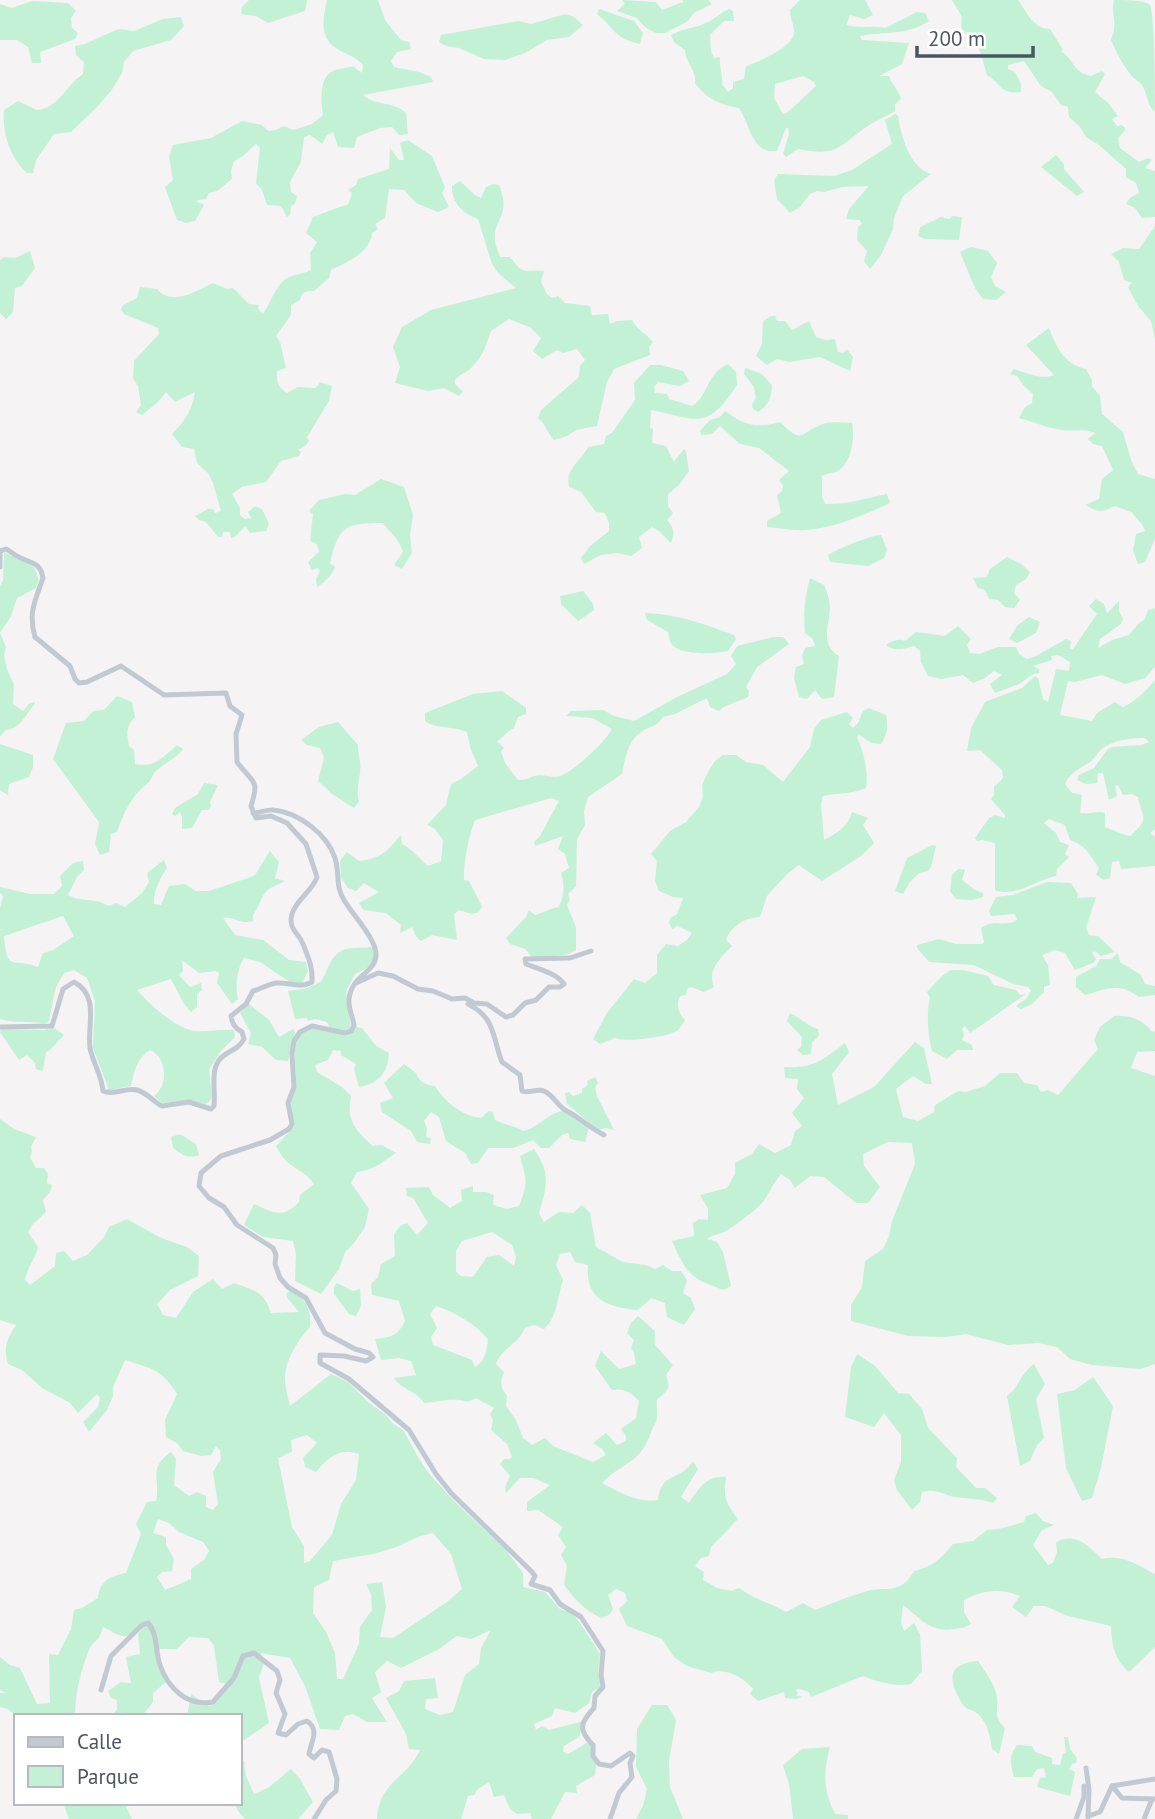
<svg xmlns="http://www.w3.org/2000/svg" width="1155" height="1819" viewBox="0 0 1155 1819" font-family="'PT Sans',sans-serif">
  <rect width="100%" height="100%" fill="#f5f3f3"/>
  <g fill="#c3f1d5" fill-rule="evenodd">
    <polygon points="249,0 307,0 305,11 268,23 256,16 241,14 242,7"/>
    <path d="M327,0h51l7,20 16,20 8,2 2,7 -14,3 -6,9 3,6 25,5 12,5 2,5 -70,13c12,11 31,6 43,18l2,21 -9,1 -7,-8 -12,1 -23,9 -3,11 -16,-1 -5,-15 -6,3 -5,9 -12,-9 -6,2 -3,25 -11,20 1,10 6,4 -2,8 -4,2 -1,9 -3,2 -6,-11 -14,-1 -5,-15 -6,-7 4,-35 -4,-4 -13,12 -9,5 -3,10 1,8 -15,12 -8,2 -3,6 -8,1 -1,2 7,3 -9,16 -9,2 -9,-3 -12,-33 8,-7 -4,-23 4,-12 38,-7 31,-17 20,4 6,6 7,-1 9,-4 9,4 19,-6 11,-9c-2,-11 -4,-36 8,-43 5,-3 16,-4 22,-6l9,7 1,-8c-8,-9 -14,-9 -24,-15 -21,-11 -16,-32 -12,-50z"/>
    <polygon points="622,0 656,2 662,10 683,2 683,0 708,0 712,4 694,13 687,22 665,33 656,33 646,28 637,18 617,11 625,4"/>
    <path d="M800,0h65l8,15 -9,4 -14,-4 -4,10c13,4 26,0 39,3l32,-16 8,1 4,8c-22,15 -45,10 -69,15l2,4 47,3 -7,21 -23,12h10c3,9 10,14 12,23l-6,5v7c-10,6 -21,10 -30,17 -29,21 -29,28 -67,21l-12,8 -3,-3 6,-20 -1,-6h-2l-9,23c-25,4 -27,-27 -38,-43 -19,-3 -32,-9 -44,-25 2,-12 -10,-21 -10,-33l-11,-8 -3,-7c13,-7 26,-7 39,-14 7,-4 12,-9 19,-12l4,2 1,10h-10l-14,14 1,16 3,7 6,-1c-1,11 3,18 2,27l6,8 5,-4v-6l11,-3 2,-13c12,-4 48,-19 48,-34 0,-7 -4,-14 -4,-22zM803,76l11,6 2,4 -28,26 -5,2 -9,-16 1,-14z"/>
    <path d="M952,0h66c9,13 16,29 32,29l12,19v4c12,7 10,20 29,24l11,-5 3,3 -10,18 14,12 9,12 -6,3 5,7 5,-1 4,4 -8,9 2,10 19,14 9,-4 4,2 -7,8 10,3v46l-13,1 -7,-10 -9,-4 4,-6 9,-5 -3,-10 -10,-6v-8l-27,-24 -13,-8 -6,-10 -11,-10 -1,-10 -7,-2 -9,-13 -11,-6 -17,-25 -16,4v4l7,3 6,12v8c-22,2 -18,-7 -34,-17l-7,-24 -19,-24 1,-10z"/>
    <path d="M1114,0c9,0 31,0 36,5 5,12 5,88 5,107 -8,-7 -7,-16 -12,-25 -3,-6 -8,-7 -12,-12 -9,-11 -14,-22 -20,-35 8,-21 -1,-24 3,-40z"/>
    <polygon points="32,1 68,3 76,11 71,18 72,28 78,33 75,39 40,52 41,63 32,63 28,47 17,40 0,40 0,4 12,8"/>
    <path d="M599,9l35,12 9,12 -3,11c-27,-6 -24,-15 -43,-30z"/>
    <polygon points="565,14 574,17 583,25 569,37 547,40 525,53 505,60 484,59 459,48 446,46 439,42 441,35 518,21 531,24"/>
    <path d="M181,17l3,9 -13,14 -38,11 -9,11 -2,11 -11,18 -16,18 -24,23 -17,2 -18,26 -3,13h-6c-17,-15 -25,-41 -23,-63l14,-9 19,9c22,-2 29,-25 46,-36l1,-12 -8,-7 -1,-9 10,-2 33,-15 16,2 29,-12z"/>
    <path d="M895,114l3,2c3,20 12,52 33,58l-28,22 -9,22 -1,11 -12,26 -11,14 -6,-8 3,-10 -10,-11 1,-13 4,-3 -2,-4 -14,-1 3,-10 20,-23 -27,1 -18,5 -7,-1 -7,3 -10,13 -10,6 -13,-14 -3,-18 4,-7 56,2 18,-6 40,-26 -7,-24z"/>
    <path d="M408,140l24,16 13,31 -3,6 7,14 -11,5 -22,-9 -12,-13 -15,-1 -4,29 -10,6 3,5 -6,4c-1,19 -26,30 -41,37l-2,8 -15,13c-8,0 -12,0 -14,9l-9,5v10l-15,21 4,6 6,26 -9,3c-1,11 1,16 10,22l11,-6 18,1 4,-6 12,4 -3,15 -22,36 2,4 -4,5 -7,4 3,2 -2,4 -18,5 -15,21 -24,5 -10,7 8,14v7l5,4 6,-1 -3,-6 7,-6 7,3 7,15 -3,7 -16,2 -5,-7 -10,11 -4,1 -1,-6h-7l-1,5h-4l-12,-15 -7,-2 -4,-4 13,-7h5l2,4 6,-2 -8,-28 -5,-10 -11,-10 -3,-14 -12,-2 -10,-13c13,-13 20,-23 23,-42l-20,10 -9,-10 -8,10 -16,13 -6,-3 5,-7 -3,-19 -5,-8 1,-17 25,-27 -1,-6 -34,-14 -3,-5 2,-4 14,-7 3,-11 17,2c15,18 39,2 56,-6l14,6 6,-1 16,16 10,1 -1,4 5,5c8,-11 13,-31 26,-37 7,-3 15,-3 22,-7l-1,-17 7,-11 -11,-9 7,-16c9,-3 29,-12 35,-12l4,-12 -4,-3 8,-5 2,-6 31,-10 1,-21 9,12h5l-4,-17z"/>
    <polygon points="1056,155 1064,164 1064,169 1084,192 1077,196 1041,167"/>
    <path d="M460,181l16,15 5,2 5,-11 7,-3 6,1c13,33 -6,32 -4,55 0,5 4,12 5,17h10c16,21 13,11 34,14l-3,11 6,12 5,4 6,-2 7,7 25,3 2,9 16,-1 2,10 7,-3 15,-1c5,10 14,13 21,22l-4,5 1,8 -36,14 -7,13 -10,44 -21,4 -9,6 -13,4c-6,-6 -9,-17 -16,-22l3,-8 38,-33 1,-11 5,-6 -8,-11 -14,4 -6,-3 -15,9 -9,-8 8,-13 -10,-10 -22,-9 -18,12c-5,13 -7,24 -18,35 -5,6 -13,8 -18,14v4l8,8 -4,4 -15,-8 -16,3 -33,-8 5,-16 -7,-20 9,-20 29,-17 85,-22 -17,-14 -7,-10 -14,-45c-15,-5 -27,-17 -26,-33z"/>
    <polygon points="953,216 962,217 959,240 925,239 918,236 920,227 941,217 949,219"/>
    <polygon points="1155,226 1155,340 1151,321 1138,306 1128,287 1132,283 1124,280 1119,262 1111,254 1123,248 1139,249"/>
    <polygon points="971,247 988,251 997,263 991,277 995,286 1006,292 996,300 983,299 975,288 960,252"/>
    <polygon points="30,251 35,268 22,286 15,288 13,312 6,319 0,313 0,260 4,257 15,258"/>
    <polygon points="771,316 775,316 777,321 785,321 792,330 809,321 816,337 826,340 835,339 838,352 843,353 847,349 853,357 850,371 820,357 790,362 777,359 767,365 756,356 762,344 763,321"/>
    <path d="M1049,328c7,19 16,37 37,41l6,11v6l8,10 2,18 21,18 8,28 7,14 17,5v60l-10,23 -7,2 -5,-14 3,-16 9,-3c-2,-8 -9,-12 -13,-19l-18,-6c-12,8 -17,5 -29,-1l14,-6 3,-20 11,-9 -11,-24 -9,-2 -5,-5 7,-6c-11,-5 -21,-1 -33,-3 -15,-2 -28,-8 -43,-12l6,-11 7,-4 1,-9 -9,-8 -7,-10 -7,-2 4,-5c12,4 29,11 40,6l-28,-30z"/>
    <path d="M728,364l8,8 1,13c-31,46 -37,35 -86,25l-1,18 3,1 -1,14 14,3 8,16 10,-13 2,2 3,20 -10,14 -11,9v12l5,7 -6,7c7,8 8,12 4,23l-12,-12 -7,-4 -13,10 3,11 -11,8 -14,-3 -16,2 -17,9 -3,-6 9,-12 19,-15v-8l-4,-10 -9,-1 -15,-20 -12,-5c-4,-18 11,-25 19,-40l16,-3 2,-8 6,-3 23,-33 -1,-17 16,-18h11l22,6 6,10 -9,5 -22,-4 -4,5 1,6 12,1 2,5 23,7c16,-9 14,-32 36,-42z"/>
    <path d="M745,368l17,6 10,11c-1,13 -3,20 -14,27l-5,-3 -1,-5 4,-6 -2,-11 -10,-13z"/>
    <path d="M725,411c19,14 32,18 55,11 25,24 18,11 43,2 9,-3 21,-1 29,-1 3,14 0,39 -14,48 -4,2 -11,2 -16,5v21l3,7c23,1 40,-6 62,-10l3,9c-26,12 -55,25 -84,27 -13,1 -27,-2 -39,-3v-6l14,-8 -4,-18 5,-4 1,-5 -4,-6 10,-9 -30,-23 -19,-4 -20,-18 -8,8 -11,1 -1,-4 10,-11 10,-3z"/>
    <path d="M381,479l23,8 9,28 -3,20 2,18 -10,16 -8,-4 9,-13c-7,-19 -10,-15 -20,-29 -37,0 -45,2 -53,41l5,2c-1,7 -12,18 -18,21l-1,-8 4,-8 -2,-3 -6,2 -4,-8 11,-10 -2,-8 -7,-3 3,-27 -4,-3 10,-11 26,-6 10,1z"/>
    <path d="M881,535l6,15 -3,8 -16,8 -38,-4 -2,-7c11,-7 41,-19 53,-20z"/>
    <path d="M4,552l30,15 5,13 -3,8 -19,10 -6,18 -11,17 6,14 -2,8 3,14 7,16 -1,19 10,7 6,-7 5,-2 1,2c-9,9 -14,25 -29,26l-6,6v-150l3,-6z"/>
    <polygon points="1007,557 1021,564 1030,572 1026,579 1016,585 1014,593 1020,600 1014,608 1005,607 998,600 989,599 985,590 978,588 973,578 987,577 990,569"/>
    <path d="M810,578l14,7c3,7 6,15 6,23 -1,18 -10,37 9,48l-5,41 -12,2 -7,-9 -8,9 -8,-2 -5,-19 2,-11 8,-3 -2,-8 3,-8 10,-2 -2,-7 -8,-6c-2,-20 0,-36 5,-55z"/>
    <polygon points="583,591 593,604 594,610 578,621 561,604 560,596"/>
    <path d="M1096,599l8,5 3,9 12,-12v10l4,8 -2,5 -21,15 -2,9 14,-8 17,-5 10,-12 6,-4 3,-9 7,-2v59l-10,11 -20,6 -23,-9 -27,7 -7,-1 -8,34 32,6 5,-8 18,-11 8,5c12,-5 24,-17 32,-27v149l-5,4 5,4v29l-34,3 -2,-8 -7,1 -2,16 -6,2 -8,-5 3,-7c-11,-15 -11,-21 -29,-28l-5,-15 -16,-6 -5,4 12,10 4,9 9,3 -4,9 4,3 -12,12 -1,7c-20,4 -41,22 -61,14v-47l-13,-3 -5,1 -2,-3 14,-20 6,-3 10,3v-3l-14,-16 3,-4v-8l9,-9 -1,-8 -22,-20 -13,1 4,-23 14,-26 37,-14 13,-12 3,2 5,21 5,3 8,-33 13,2 1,-9 -12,-7 -7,1 1,4 -19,6 6,3v4l-6,1 -14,10 -24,9 -5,-9 12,-9 -8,-4 -9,7 -12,5 -10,-8 -22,4 -13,-3 -7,-14 -1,-11 -6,-5c-10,3 -20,6 -28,-1 6,-4 11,-7 19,-4l11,-9 29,4 13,-10 13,13 -4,6 3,8 9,1 19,-7h18l3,7 8,5 9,-3 30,-17 5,2 -1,8h3l24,-35 -8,-8zM1145,738l4,4 -7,3 -30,2 -5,3 -13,18 -15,7 -2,5 9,4 11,-1 1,-10h5l6,27 8,-4 -2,-10 3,-1 5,10 8,-1 7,3c4,22 13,20 -8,39 -3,0 -23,-8 -25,-9v-14c-8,-3 -15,2 -25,0l2,-18 -10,-2 -7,-9c5,-12 16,-16 25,-22 5,-3 7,-9 12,-13 10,-9 30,-11 43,-11z"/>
    <path d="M645,613c32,1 59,11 89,22l2,4 -8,12c-12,3 -50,5 -57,-8 -2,-3 -2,-7 -3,-11l-21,-12z"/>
    <polygon points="1029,617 1040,622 1036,633 1017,643 1009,639 1017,626"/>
    <path d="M773,637h10l6,7 -32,23 -11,20 3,4 -1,6c-10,5 -22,7 -29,14l-9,-4 -3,-9 -32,16 -12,3c-9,12 -13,8 -23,16 -13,9 -15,27 -18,41l-34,23 -4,14 1,14 -8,14 -1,47 -8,8 2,6 -3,5 9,22v23l-7,4 -35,5 -9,-10 -15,-5 -4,-6 20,-21 3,-7 6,5c9,-2 15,-7 24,-8 5,-11 6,-22 2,-34l8,-5 -4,-14 -7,-5 5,-13 -28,10 -1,-4 6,-6 19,-35 -8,-3 -76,22c-6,15 -12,45 -11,60l5,1 13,25 -3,6 -7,2 -13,-4 -5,4 3,26 -25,-5 -11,6 -5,-5 -4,-9 -12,6 1,-8 -15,-12 -23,-3 -4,-7 20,-11 -15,-9 -8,8 -8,-3 -7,-10 -1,-17 7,-9 12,9c23,-3 27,-9 42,-26l1,9c13,7 15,13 26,22l13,-5 2,-21 -9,-12 -7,-3 19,-20 5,-21 10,-5 17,-13 -8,-19 -3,-15c-13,-6 -32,-3 -42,-11v-8l48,-19 29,-3 24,17v6l-8,3 -4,11c-8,4 -10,9 -17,13l7,7 -3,3 4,12 13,17c8,0 10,-2 16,-4 10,-3 19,4 28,-1 13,-5 43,-33 50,-46l-20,-11 -26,-2 5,-5 32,-1 11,6 20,5 43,-24 50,-23 9,-10 -5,-8 6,-10z"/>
    <path d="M117,696l15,6 3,15c-10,11 -8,16 -6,29l5,4 1,14c20,4 28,-7 42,-19l6,4c-9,11 -17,13 -26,21 -4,3 -5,9 -9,13 -17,13 -24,29 -31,49l-6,2 -2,18 -9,3 -5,-11 4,-22 -46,-63 13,-36 18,-2 9,-10 11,-1z"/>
    <path d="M869,708l17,7c2,12 2,18 -5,29l-9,-1 -13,-8 -2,2c6,13 12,36 9,51 -14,6 -28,5 -43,8l-2,8 3,36c13,-7 24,-13 28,-28l16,6 -5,7 11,18 -13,13 -39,25 -23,-16 -13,10 -19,21 -7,21c-14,0 -29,9 -34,23l6,6c-12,13 -25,23 -18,41l-10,5 -13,-5 -4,2 -1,6 -6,1c-4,10 -2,16 5,24 -2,3 -4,7 -7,10 -9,7 -53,13 -63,8l-15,6 -7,-5 14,-26 27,-34 11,4 12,-10v-18l9,-11 12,2 9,-6 5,-7 -14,-7 -6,3 -3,-6 1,-5 7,-4 6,-16 -10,-1 -14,-6 -4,-10 2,-20 -6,-7 19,-23 16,-9 13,-15 4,-10 -1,-12 6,-13 7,-11 8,-6h13l10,7 17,3 20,17 27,-35 4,-18 7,-9 26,-8 6,6 -4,6 4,4 5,-5 5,-12z"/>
    <path d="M338,722l20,23c0,6 1,10 2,17 2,13 -5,24 -1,39l-5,7 -22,-14 -14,-13 6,-23 -4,-10 -13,-3 -6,-5 18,-13z"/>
    <polygon points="0,744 33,755 33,767 29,777 9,784 8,795 0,790"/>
    <polygon points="204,783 218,785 210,802 211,807 207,810 202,810 192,828 182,829 182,817 180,812 175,816 172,814 175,808 198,794"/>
    <polygon points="932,845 936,846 931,867 928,871 919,873 910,882 903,894 895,891 907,858"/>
    <path d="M270,851l9,11 -4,16 10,3c-5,3 -12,5 -16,8 -8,6 -10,18 -16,26v6c-15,4 -20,-6 -30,-3l12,17 28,5 26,20 17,2 2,9 -6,13 -12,-2 -30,-20 -16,-4c-7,10 -9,29 -6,41l-6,5 -15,-21 2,-10 -4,-2 -16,2 -17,-13 1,11 -4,4 11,12 11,-4 1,7 -5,4v13l-6,5 -7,-8 -13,-25 -34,11c11,13 39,39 58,41 13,1 25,-2 39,-1l1,7 -14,14 -12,18 3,28 -3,5 -5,2 -12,-4 -30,3 -8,-7c14,-10 14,-38 -4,-46 -13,8 -16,21 -19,36l-22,4 -16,-42 2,-47 -8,-23 -13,-8 -10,3 -8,14 -7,34 -5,3c-15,-4 -29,0 -44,-5v-110l3,-13 -3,-3v-6l30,7h24l8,-8 -2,-10 13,-13 10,-2 1,9 -7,7 -9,18c15,8 26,2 40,11l8,-3 9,4 17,-14 7,-11 -2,-9 17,-13 3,8c-7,10 -14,24 -13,36l7,1 8,-19 16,-2 11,7h13l39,-13 7,-3zM63,916l11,20 -21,14 -10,3 -5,14c-26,-10 -31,6 -34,-31z"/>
    <polygon points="958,869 965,870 962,880 975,890 983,893 983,897 972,900 956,899 950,891 952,875"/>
    <path d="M1047,882l24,1 7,11 -1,4 19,-1 -10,31 3,7 9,1 17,16 -14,4 -7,-5 -2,2 4,6 -3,4 -18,7 -10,-17 -10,-3 -13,5 6,10 2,20 -6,2v5l-12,12 -11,5 -5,-3 10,-7 5,-8 -3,-4 -15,-3 -39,-19 -45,-3 -12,-14v-3l22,-6 17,5h26l2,-2 -3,-14c13,-10 24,0 36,-8l-2,-6 -24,2 -2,-5 7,-14 17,-2z"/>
    <path d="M373,947l1,12 -3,7 -16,8 -9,17 5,37 -6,3 -15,-3 -3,-6 -12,-3 -7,2 -1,-3 -12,1 -7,-28c11,-1 23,-3 32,-9 7,-4 8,-28 26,-33 7,-2 19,-1 27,-2z"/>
    <path d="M1118,953l2,9 21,13 4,9 10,2v9l-16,2c-20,-15 -32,-8 -54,-2l-9,-8v-10l20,-11 4,-7h11z"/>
    <path d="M951,970h12l25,6 6,9 22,5 4,5 6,-1 -56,39 -5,-7 -3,3 2,5 -2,6 10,5 1,5h-16l-10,9 -15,-8c-4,-15 -6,-37 -2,-53l-3,-6 16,-17z"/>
    <polygon points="249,1004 269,1020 279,1037 293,1029 295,1032 288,1061 276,1060 262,1047 248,1044 251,1033 240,1013"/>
    <path d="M790,1013c11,5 17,13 28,16l1,7 -7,6 -1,12 -8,1 -6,-5 4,-3 1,-10 -15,-16z"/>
    <path d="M1114,1016c14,-1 29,3 37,15l4,1v19l-18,1 -6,16 24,8v288l-14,5 -49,-4 -22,-6 -13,-12 -19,-4 -30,2 -42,-11 -20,3 -38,-1 -57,-15v-16l11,-18 3,-26 18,-12 6,-13 3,-15 23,-57 -3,-21 -24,-1 -25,12 1,12 16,21 -12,16h-12l-32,-26 -14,-1 -15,12 -5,-8 -9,-6c-9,10 -12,22 -22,32 -2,3 -28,22 -31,24 -7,4 -14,4 -21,9l10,3 6,10 8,34 -7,4c-35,-12 -37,-16 -52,-49l22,-5 -1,-13 6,-4 9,1v-11l-8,-14 27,-7 8,-14v-11l17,-9 7,-10 16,9 16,-8 4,-14 7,-5 -10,-13 12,-15 -7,-9 1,-10 -13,-1 -1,-11c28,2 39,-7 61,-24l4,9 -17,22 6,31 36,-18 41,-45 9,6 8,36h-6l-13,-8 -17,13 7,28 15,4 16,-9 1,-7 23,-14 8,1 19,-6 15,-13h17l7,10 13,2 4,7 7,-2 10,5 40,-46 -4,-9 6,-13z"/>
    <polygon points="53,1027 64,1035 50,1050 46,1052 43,1071 36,1069 35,1063 27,1055 19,1060 0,1032 1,1029 44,1030"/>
    <path d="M356,1027l6,1 14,18 13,7c-1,20 -11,31 -30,34l-5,-18 2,-5 -15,-9v-4l-8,-1 -5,10 -13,5 2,7 25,15 9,9c-5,25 5,35 22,50l9,-1 14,8c-16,10 -19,16 -39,19l-6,11 18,26 -4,18 -11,16 -9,9 -6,17 -18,25 -26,-13 1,-27 -3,-13 -30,-4 -19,-12 10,-21c20,9 29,15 45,-2l1,-7 14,-11c-11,-17 -26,-13 -38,-38l15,-16c0,-9 -3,-20 -1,-28 1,-6 5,-9 6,-15 2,-17 -10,-55 16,-59 16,-2 25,10 43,2z"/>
    <path d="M404,1064l12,9c3,9 10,12 19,13 10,16 27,30 46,32l8,-7 4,1 2,8c9,5 19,5 28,11 16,-2 31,-26 47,-18 7,3 14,10 19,14l-4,15 -15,-3 -2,-6 -6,2 -13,13h-8l-8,-8 -20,8h-25l-10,15 -7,1 -6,-11 -19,-12 -7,-24 -8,-5 -7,9 3,8 -1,8 5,1 -1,6 -13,-2 -6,-11 -29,-19 -2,-9 13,-5 -9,-15z"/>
    <polygon points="595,1077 598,1083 595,1087 597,1096 614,1130 606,1128 598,1130 567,1104 565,1093 569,1092 573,1096 582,1093 582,1089 588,1085 587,1081"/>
    <path d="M0,1119l14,10 22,8 -5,10 1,4 -2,6 6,11h8l4,6 -1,9 5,2 -2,7 -7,8 3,12 -13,12 -5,8 10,15c-3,13 -11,20 -13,33l5,5 25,-19 1,-13 8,-2 9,10 14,-6 17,-18 5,-10 18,-8 34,19 26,9 12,9 -1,20 -28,14 -13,14 6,11 13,3 17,-26 20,-13 9,10 12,-6c21,8 30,8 37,30l28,-1 -11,-13 -2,-5 5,-4c14,8 21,20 19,37 -11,11 -25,34 -25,50 0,10 3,20 5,29l41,-32 17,8 21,21 16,11 8,10 10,6 18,32 10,14 22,24 53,50 17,23v14l22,5 15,17 12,4 8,10 20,31 -2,19 2,14 -8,5 -3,11 -14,10 -20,-5 -3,8 -18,8 2,6 6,-4 7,4 35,-9 -5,16 -15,9 -1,6 5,2 22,-13 7,20 -2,14 -19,11 1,7 -12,-1 -14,27h-19l-2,-6 -13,1 -7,-5 -6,-14 -10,2 -5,-15 -11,7 -4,6 -6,1 -7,23h-84c3,-39 29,-39 43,-69l-11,-1 -3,-15 -20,-36 13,-7 5,-10 31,-3 3,20 -12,1 -1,10 15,6 13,-3 12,-37 14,-11 2,-16 10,-18 -20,9 -14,-3 -18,13 -38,19 -14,-7 -12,11 6,20 -9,6 15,24h-20l-14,-8 -8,2 -6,14 -19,-1 -15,-43 -15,-28 -29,-5 3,9 -5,16 10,45 -25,17 -4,-3v-21h-53l4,-22 18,12 6,-2 15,-19 -11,-3 -5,-36 -6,-8 -19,-1 -12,12h-17l-4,5 11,27 -14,12v9l-11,14h-30l5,-7v-9l-6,-2 -3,-7 13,-9 10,1 -5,-26 14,-3 -2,-20 6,-8c-20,15 -20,12 -41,1 -4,16 -10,13 -14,23 -8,20 -14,44 -14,66h-59l-8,-7 -8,-2v-14h6l-6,-3v-33l10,8 10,3 17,36 13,-1 -1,-49 9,1 13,-26 3,-19 8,-2 16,-10c1,-17 13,-22 28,-25l15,-39 -5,-10 11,-22 9,-1c5,-23 -9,-32 15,-49l5,7 -2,26 15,11 8,-4 9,4v11l7,3 5,-6 -5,-32 8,-13 -1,-9 -4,-4 -5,9 -10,1 -18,-5 -6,-8 -11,-6 -1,-17 12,-26c-15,-25 -25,-25 -52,-34l-12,27v9l-6,14 -18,22 -6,-10 15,-15 2,-9 -3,-4 -19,19 -8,-10 -28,-15 -20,-18 -14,-6c-5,-16 -1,-25 8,-39l-16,-5zM307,1435l10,8 -14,15 2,9 11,5c13,-15 22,-24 43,-18l-3,26 -15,24 -9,31 -22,26 -6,2v-17l-12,-19 -14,-69 14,-6 -1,-12zM158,1519l11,4 10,9 24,10 6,9 -5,9 -13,9v10l-26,11 -8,-13 5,-5 10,-1 2,-12 -8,-14v-8l-13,-4zM433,1533l18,21 11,35 -15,13 -54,36 -13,-1 6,-30 -4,-25 -16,2 5,10 1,16 -12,17 -1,17 -16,35h-6l-2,-26 -9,-21 -13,-19 1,-26 15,-7 4,-19c18,-4 36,-5 54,-11 18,-5 27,-14 46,-17z"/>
    <path d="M180,1134l16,10 3,11c-10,4 -17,0 -26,-7l-2,-11z"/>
    <path d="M534,1149c17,24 13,37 5,64l5,9 15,-10 14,1 9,-8 8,8 6,34 27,15 22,3 10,4 8,-4 9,6h9l6,9 -4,13 8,5 4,11 -11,16 -17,-8 -2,-14 -14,-5 -13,12c-30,-3 -53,-10 -50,-45l-13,-3 -5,-10 -10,2 -4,11 7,15c-6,18 -5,36 -19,49l-10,-4 -9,3c-8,18 -23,19 -29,36l8,8c-4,10 -4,15 3,24l-1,10 10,14 7,18 9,7 13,-7 8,8 40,16 13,-7 -4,-6 -9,-6 13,-10 11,12 9,-4v-5l-5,-7 15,-11 3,-17c-9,-9 -14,-13 -27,-11l-17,-24 6,-15 18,18 17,-5 -2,-11 -3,-5 3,-8 -7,-7 4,-10 7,-7 17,15v14l18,20 -7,10c5,13 2,16 -9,24 -1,7 1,16 -1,23 -1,3 -4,6 -5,10 -10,31 -27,29 -49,51 16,9 39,21 56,17 3,-29 22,-18 35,-39l5,8 -17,28 8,6c10,-15 18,-28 37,-26 -3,21 0,26 12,42l-27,28 -2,9 -8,2 -6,8 9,6 -1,8 14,8 15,3 7,-3c16,12 30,14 47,24l17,-9 12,7c18,-7 37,-15 56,-20 11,-2 23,1 32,-6 5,-3 8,-8 11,-13 18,-4 27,-12 39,-27l20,-3 14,-11 12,-1 25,-7 2,-6 10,-3 7,8 11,4 -12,5 -9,15 15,20 5,-2 4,-11 -1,-10c19,-10 32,3 46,17 21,-5 35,6 53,15v73l-26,25c-15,-14 -17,-26 -18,-46l-43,-10 -23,-10h-11l-8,11 -14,-10 8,-11c-20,-8 -37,-6 -56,4v12l7,12c-6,4 -10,4 -17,5 -24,4 -34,-11 -51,-24l-2,17 3,9 10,-8 6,11 2,37 -11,13c-15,3 -33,-2 -48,-8l-52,21 -2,-5 -10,-3 -4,1 3,3 -2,2 7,2 -6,2 -12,-1 -1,-6 -26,9 -8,-7 3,-5c-9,-11 -27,-22 -42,-16l-24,-7 -13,-9 -12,-18 -35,-13 -8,-17 8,-8 -2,-8 -9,-4 -8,6 5,14 -4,6 -8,3c-17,-8 -26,-19 -37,-33l3,-19 -6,-11 5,-8 -8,-12 5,-8 -25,-17 -11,1v-9l23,-17 -17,-7h-13l-14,15 -1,-6 5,-11 -10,-12 4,-5h6l2,-2 -5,-13 -16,-14 2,-9 -3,-7 4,-6 -18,-10 -8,4c-15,-5 -27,0 -44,1 -7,-12 -24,-14 -30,-25l22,-3 -5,-14 -12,-3 -18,2 -6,-21c16,-2 23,-3 30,-18l-6,-20 -27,-6 -1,-11 7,-7 3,-13 14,-8 -1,-22 6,-8 7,-3 10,12 11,-12 -15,-25 -6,-2 -1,-8 23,-1 4,8 17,13 12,-7 -1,-11 12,-4v6h13l8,3 -1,10 14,4 12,-3c10,-25 7,-26 1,-50zM492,1232l20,13 4,12 -2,9 -15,-11 -12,2 -14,20 -12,-1 -5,-4v-21l6,-10zM436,1306c20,7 38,17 52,33 -1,11 -3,23 -13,28l-3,-7 -39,-15 -2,-8 6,-9 -7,-14z"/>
    <polygon points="337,1283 353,1291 360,1289 361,1306 356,1316 349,1314 334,1294 334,1287"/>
    <path d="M857,1354l18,12 23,27 11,1 13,15 6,19 29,30 -1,9 20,21h9l12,10 -4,5c-15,-5 -24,-4 -38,-6 -14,-3 -18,-9 -33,-5l-2,10 -8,8 -15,-20 -3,-10 7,-18v-27l-17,-22 -10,14 -29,-10 6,-50z"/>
    <path d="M1034,1364l11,20 -9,15 8,39 -7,7 -7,16 -10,5 -13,-70c13,-10 13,-22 27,-32z"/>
    <polygon points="1093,1377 1113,1406 1101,1468 1092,1498 1082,1501 1066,1468 1057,1394 1075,1390"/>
    <path d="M978,1661c7,10 17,24 19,36 2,14 -5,18 8,31l-6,26 -7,-5c-2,-13 -4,-25 -14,-35 -4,-4 -11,-4 -14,-8 -3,-3 -4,-7 -6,-10 -12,-23 -4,-33 20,-35z"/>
    <polygon points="652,1705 667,1705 676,1720 669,1761 670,1787 683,1819 636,1819 643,1806 647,1789 636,1767 637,1729"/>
    <path d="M1064,1737h4l2,12 7,9 -1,5 -4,1 -3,5 6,3 -5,24 -33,-9 3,-9 6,-1 -2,-9 -7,1 -5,8h-18c-4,-13 -5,-21 3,-32l15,1 3,6 17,6v6l8,1 3,-11 3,-2z"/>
    <path d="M830,1747c-7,27 -7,42 5,67l13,1v4h-55l-4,-35 -6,-19 19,-16z"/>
    <polygon points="240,1761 244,1761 246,1776 254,1794 268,1788 291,1769 300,1779 313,1802 298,1819 245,1819 238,1811 235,1803 240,1803"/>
    <polygon points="63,1803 124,1803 132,1819 69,1819"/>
  </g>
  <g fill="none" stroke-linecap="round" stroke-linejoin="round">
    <g stroke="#c1cad2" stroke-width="5">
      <path d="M0,567v-16l6,-2c4,2 7,5 11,7 12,8 23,4 26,22 -8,23 -15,34 -8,59l35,29 5,13 4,4 8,-1 34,-16 43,29 62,-2 4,13 12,9 -6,19 1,28c16,22 23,16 14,44l5,12 15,-2 16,7 19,21 11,33c-5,15 -20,21 -25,37 -4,15 6,18 11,30 5,13 10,23 9,38 -12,7 -23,0 -36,1 -7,1 -16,6 -23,8l-7,13 -15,12c1,8 4,12 11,16l2,7c-5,10 -14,11 -22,18 -13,11 -6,34 -8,49l-3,3 -22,-7 -27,4c-9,-4 -14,-13 -25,-16 -12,-3 -23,6 -34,1 -1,-15 -10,-28 -13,-43 -3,-23 10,-52 -16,-66l-11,7 -11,37 -52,1"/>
      <path d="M253,813c7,0 15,-4 21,-3 25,3 53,24 61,48 5,15 0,28 9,42 8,14 33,40 32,55 -1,19 -24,19 -27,44 -1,10 4,17 5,27l-3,5 -6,2 -33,-7 -12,6 -6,9 -2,13 2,33 -6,16 4,21 -3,5 -19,11 -49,16 -20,17 -2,13 10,12 15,9 13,18 36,23 3,7 -1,9 5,14 8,9 18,11 19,35 30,16 14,4 4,4 -7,4 -22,-5 -24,-1v8l29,16 60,51 27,44 15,19 81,79 3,4 -4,8 19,6 10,14 21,13 22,34 -2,24 2,12 -8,9 -1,12c-13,14 -17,21 -1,37v11l6,8 12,2 19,-13 3,3 -3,7 2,14 -13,16 -9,26"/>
      <path d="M356,983l22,-10 15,3 25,13 15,2 19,8 13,-1 9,5 13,1 19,13 7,-2 12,-12 11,-3 13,-13h11l4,-3c-8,-11 -25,-15 -38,-20l-1,-5 45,-1 21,-7"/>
      <path d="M468,1004c28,14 24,33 34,58l18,13 2,16c8,3 14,-3 22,0 9,4 13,14 21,19 14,7 25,18 39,25"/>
      <path d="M101,1690l10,-34 31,-31 6,-2c10,11 7,28 12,42 8,23 27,42 53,37l21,-24 9,-22 11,-3 23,18 3,9 -4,13 9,21 -7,19 8,2 12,-11 9,-3c13,9 4,21 2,33l5,4 8,-8 7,2 8,27 -1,12 -10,9 -12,19"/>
      <polyline points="1086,1768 1089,1790 1088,1817"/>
      <polyline points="1112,1786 1122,1798 1155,1799"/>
      <polyline points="1088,1816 1100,1812 1112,1786 1155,1779"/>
      <polyline points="1076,1819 1084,1797 1084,1786"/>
      <polyline points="1144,1819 1152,1799"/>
    </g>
  </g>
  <rect x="14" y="1714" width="228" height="91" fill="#ffffff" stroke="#b7bbc0" stroke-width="2"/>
  <rect x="28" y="1737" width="35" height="10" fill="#c1cad2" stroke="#b7bbc0" stroke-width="2"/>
  <text x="77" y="1749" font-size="21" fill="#4a5661">Calle</text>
  <rect x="28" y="1766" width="35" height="21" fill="#c3f1d5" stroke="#b7bbc0" stroke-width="2"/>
  <text x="77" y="1784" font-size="21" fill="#4a5661">Parque</text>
  <path d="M917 46v10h116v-10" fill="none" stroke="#4a5661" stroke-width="3.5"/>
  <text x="928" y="46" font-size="21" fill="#4a5661" stroke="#ffffff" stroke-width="5" paint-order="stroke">200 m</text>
</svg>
